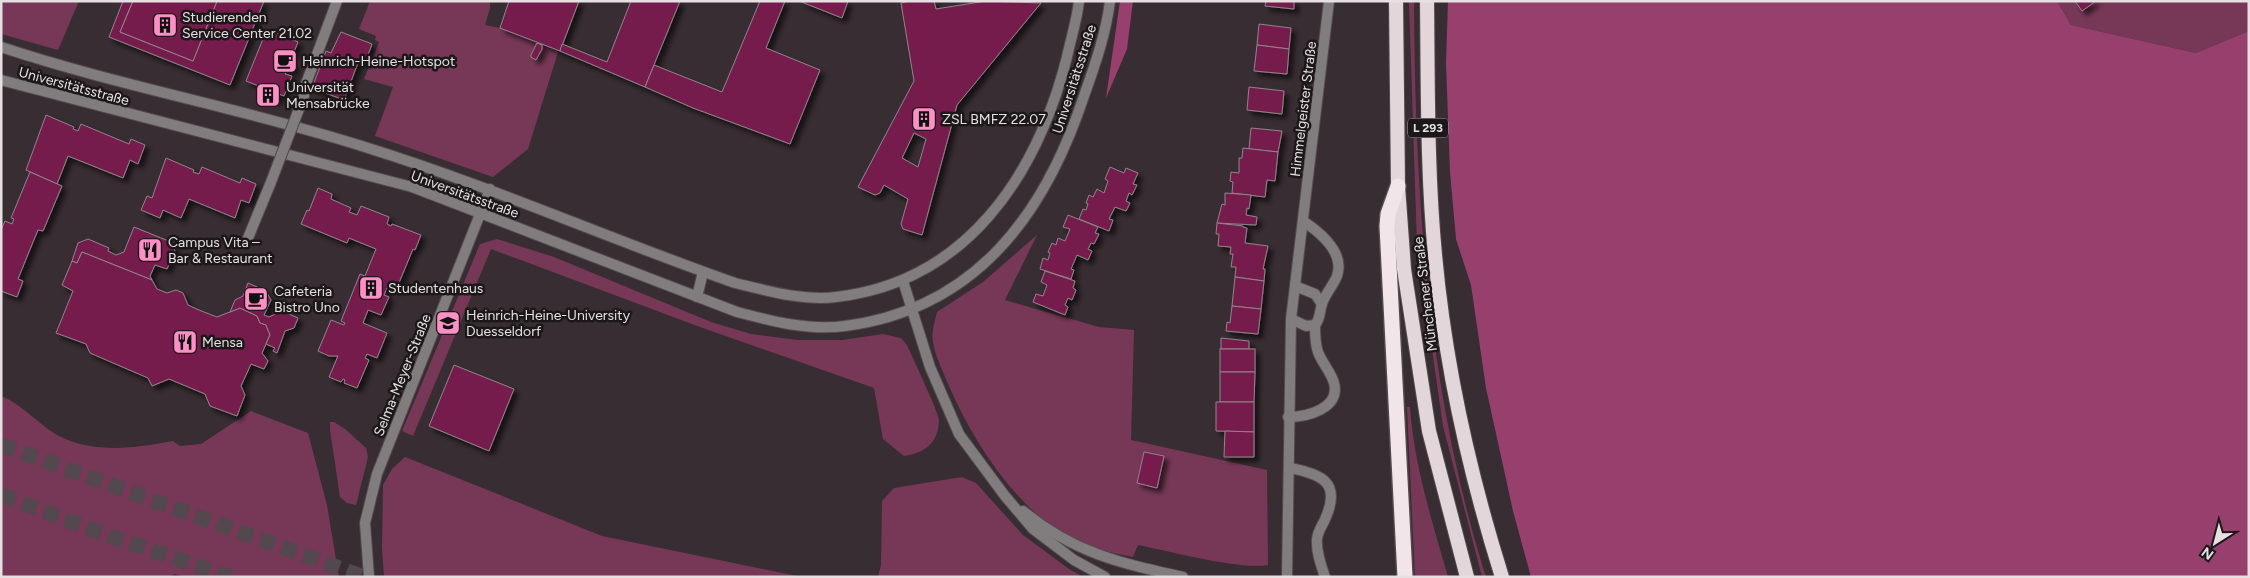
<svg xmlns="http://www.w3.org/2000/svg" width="2250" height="578" viewBox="0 0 2250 578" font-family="Figtree,sans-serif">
  <defs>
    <filter id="shadow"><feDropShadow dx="4.5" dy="4.5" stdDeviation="2.5" flood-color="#0009"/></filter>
  </defs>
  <rect width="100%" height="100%" fill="#382d32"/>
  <g fill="#773857">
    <polygon points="1,1 79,1 58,50 1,34"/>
    <polygon points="370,1 490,1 490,8 485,25 500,28 537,43 531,55 534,59 539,57 542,45 558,52 528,149 493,177 375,136 393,87 364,79 379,42 375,40 376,36 359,29"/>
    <path d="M1409,1h5c1,194 13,390 72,576h-4l-39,-151 -26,-180z"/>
    <polygon points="2057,1 2249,1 2249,31 2196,53 2071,25"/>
    <path d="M1037,235l-32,65 94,27 35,3 -3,110 136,30 1,95c-30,5 -98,-14 -130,-20l-5,12c-23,-5 -49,-8 -69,-21 -54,-37 -90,-93 -116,-152 -5,-13 -13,-28 -15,-42 -2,-10 2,-21 4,-30l46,-30z"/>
    <path d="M497,239l57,18 157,65 40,12 47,6h44l41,-6 18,4 6,7c5,12 32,67 32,76 -1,23 -15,32 -35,35l-21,-17 -9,-51 -174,-61 -209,-78 -78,187 -11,-5 78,-187z"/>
    <path d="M1,396c21,8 38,29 58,40 35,18 77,12 114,5l7,5 21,-2 50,-33 57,22 19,72 12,72h-153l-11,-3 -7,3h-167z"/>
    <path d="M1407,407h3c4,58 22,114 38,170h-33z"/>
    <polygon points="330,422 334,422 345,429 366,448 368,457 356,505 347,503 340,497 330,430"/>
    <polygon points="405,457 602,536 802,577 384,577 382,548 383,485 392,469"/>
    <polygon points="962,477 976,483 1023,535 1069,569 1083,577 878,577 881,565 882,501 894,488"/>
  </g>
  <g fill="#98406d">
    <polygon points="1120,1 1133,1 1127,49 1106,98"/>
    <polygon points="1448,1 2057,1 2071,25 2196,53 2249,31 2249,577 1531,577 1513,511 1486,388 1471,285 1456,239 1450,172 1446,64"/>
  </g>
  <g fill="#741f4e" stroke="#908489" fill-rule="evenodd" filter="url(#shadow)">
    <polygon points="123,1 133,1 120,32 193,61 217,1 264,1 230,85 109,37"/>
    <polygon points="133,1 217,1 193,61 120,32"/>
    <polygon points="509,1 579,1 560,51 500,28"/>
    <polygon points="631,1 680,1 645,87 560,51 562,44 607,62"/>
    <polygon points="760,1 785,1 766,48 820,70 790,144 693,108 645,87 654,65 722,92"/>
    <polygon points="799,1 848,1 842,18"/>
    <path d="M909,1h25l2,8 50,-8 55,2 -84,102 -35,130 -19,-6 -2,-5 7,-25 -24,-14 -4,8 -5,2 -17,-8 56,-106 -13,-78zM914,133l12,6 -8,28 -16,-9z"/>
    <polygon points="1266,1 1294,1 1294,9 1265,6"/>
    <polygon points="2075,1 2096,1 2082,11"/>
    <polygon points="1259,24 1291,28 1289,49 1257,45"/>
    <polygon points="267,29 298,42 290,62 296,65 293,72 288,70 285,74 292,76 284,96 246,81"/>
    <polygon points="341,32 372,44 365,63 359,60 344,100 312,88 326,51 331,53"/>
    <polygon points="537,43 542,45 542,49 536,60 531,57 531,55"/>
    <polygon points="1257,45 1289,49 1287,74 1254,71"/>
    <polygon points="1249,87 1284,91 1282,114 1247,110"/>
    <polygon points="260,88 279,96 277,101 258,94"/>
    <polygon points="46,115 74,127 73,129 78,131 81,124 129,144 131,139 145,145 138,164 130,160 123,178 68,156 57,184 26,170"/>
    <polygon points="1251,128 1282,131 1278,152 1249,149"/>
    <polygon points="1243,148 1278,152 1275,181 1267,180 1265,197 1232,193 1233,182 1230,181 1231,172 1239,173 1239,158 1242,158"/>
    <polygon points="166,158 194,170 193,172 199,174 202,167 240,183 242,178 256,184 249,203 241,200 235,218 189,199 181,218 163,210 160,218 141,210 147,196 152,198"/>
    <polygon points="1110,167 1124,173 1126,168 1138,173 1133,184 1137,185 1132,195 1129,193 1126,201 1130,203 1126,211 1115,207 1109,219 1113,220 1109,231 1079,219 1083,209 1086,210 1088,204 1086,203 1089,195 1093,197 1097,189 1104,193 1108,181 1105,179"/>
    <polygon points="30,172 62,186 43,231 38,230 33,242 18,279 23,281 17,297 1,291 1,230 5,221 12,224 14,219 11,218"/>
    <polygon points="318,188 332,194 331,199 351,208 349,212 357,215 361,206 389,217 387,224 391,226 392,224 421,235 415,250 413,249 396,290 388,286 384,295 389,297 381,315 368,310 363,323 387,333 377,358 367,354 365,358 369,360 357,388 344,383 345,380 343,379 341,382 329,377 338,356 329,356 318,351 331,320 344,325 345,323 341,321 360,274 365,276 376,249 349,238 347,243 301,224 307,210 309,211"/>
    <polygon points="1225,193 1251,195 1249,209 1247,208 1246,215 1257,217 1256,225 1217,223 1222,204 1225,205"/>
    <polygon points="1068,215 1098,227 1095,233 1099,234 1094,244 1091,243 1088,249 1092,251 1088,260 1077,255 1071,269 1074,270 1071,279 1040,269 1043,258 1048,260 1050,253 1048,252 1052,243 1056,245 1058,238 1065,241 1070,229 1063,227"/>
    <polygon points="1217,223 1243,226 1243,227 1247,228 1245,243 1268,246 1263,269 1265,269 1264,281 1235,277 1236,267 1231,267 1233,254 1230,254 1231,247 1218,246 1219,234 1216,234"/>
    <polygon points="134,227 171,242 175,251 167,269 155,265 150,276 152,280 82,252 77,263 72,261 78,243 88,239 109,248 108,251 116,255 124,252"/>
    <polygon points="82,252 152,280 157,289 167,293 176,290 183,293 188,305 199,310 217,317 240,308 257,316 260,323 266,325 270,335 262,353 268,361 264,369 251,364 241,386 245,395 237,416 210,406 205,394 169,379 152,386 148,378 90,353 86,344 56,333 73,291 62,285 72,261 77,263"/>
    <polygon points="1045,271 1075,281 1073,288 1076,290 1072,300 1068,298 1065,305 1068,307 1065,315 1033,302 1036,294 1043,296 1047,285 1041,282"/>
    <polygon points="1235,277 1264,281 1261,309 1232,306"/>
    <polygon points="248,283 266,291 271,300 264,315 269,317 282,311 298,318 294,328 285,331 277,353 273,351 275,348 266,344 270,335 266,325 260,323 257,316 240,308 230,312 235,300 243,296"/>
    <polygon points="1232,306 1261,309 1258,334 1226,331 1227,322 1230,323"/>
    <polygon points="1221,338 1249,341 1249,349 1221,349"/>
    <rect x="1220" y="349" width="35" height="23"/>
    <polygon points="454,365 514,389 489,451 429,426"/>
    <polygon points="1220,372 1255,372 1254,402 1220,402"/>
    <polygon points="1216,402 1254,402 1254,432 1216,431"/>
    <polygon points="1225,431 1254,432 1254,457 1224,457"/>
    <polygon points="1144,452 1164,456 1157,488 1137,483"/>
  </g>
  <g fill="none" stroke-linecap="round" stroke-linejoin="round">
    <g stroke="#52484d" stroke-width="15" stroke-dasharray="15 8" stroke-linecap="butt">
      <polyline points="1,445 364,577"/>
      <polyline points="1,495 109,536 230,577"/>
    </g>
    <defs>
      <g id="pedestrian">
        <polyline points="304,96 304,89 337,1"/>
        <polyline points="248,238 271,182"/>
      </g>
      <g id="minor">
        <polyline points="1295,286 1315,294 1322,304"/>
        <polyline points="1291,319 1306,326 1315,325"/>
        <path d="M1288,417c18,0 53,-8 46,-34 -3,-11 -12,-20 -16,-31 -3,-8 -3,-18 -3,-27 6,-7 4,-13 7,-21 3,-10 11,-18 15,-28 8,-23 -16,-43 -34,-55"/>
        <path d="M1290,468c31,6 51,14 36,49 -3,8 -8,13 -9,22 -1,13 4,26 8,38"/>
        <polyline points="369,577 365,523 377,474 490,189"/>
        <polyline points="1287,577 1291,319 1329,1"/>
      </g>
      <g id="tertiary">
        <path d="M1,47c121,40 246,62 367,101 125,39 244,92 367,135 33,8 68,18 101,14 131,-15 201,-122 231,-240 4,-19 10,-37 12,-56"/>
        <path d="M1,80l411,107 325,125c34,9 72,19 108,14 131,-17 200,-112 239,-230 11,-31 22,-62 26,-95"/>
        <polyline points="903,281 930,367 959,434 1005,496 1033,529 1074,560 1105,577"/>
        <polyline points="697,297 703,272"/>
        <path d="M1023,511c51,42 97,52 160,66"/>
      </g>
      <g id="trunk">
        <polyline points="1396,1 1398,186 1404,269 1429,431 1467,577"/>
        <path d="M1427,1c1,85 0,170 8,254 10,109 34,217 67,322"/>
      </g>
      <polyline id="motorway" points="1398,186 1388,214 1387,226 1405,577"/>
    </defs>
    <use href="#pedestrian" stroke="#544a4e" stroke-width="12"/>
    <use href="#minor" stroke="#544a4e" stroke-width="12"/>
    <use href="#tertiary" stroke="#544a4e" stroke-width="12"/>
    <use href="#trunk" stroke="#544a4e" stroke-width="16"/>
    <use href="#motorway" stroke="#544a4e" stroke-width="18"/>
    <use href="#pedestrian" stroke="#817c7e" stroke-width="10"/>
    <use href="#minor" stroke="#817c7e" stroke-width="10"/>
    <use href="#tertiary" stroke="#817c7e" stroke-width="10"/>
    <use href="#trunk" stroke="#e2d6da" stroke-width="14"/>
    <use href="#motorway" stroke="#f2e5ea" stroke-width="15"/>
    <defs>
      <polyline id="pedestrian-bridge" points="271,182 304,96"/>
    </defs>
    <use href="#pedestrian-bridge" stroke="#544a4e" stroke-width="12" stroke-linecap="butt"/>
    <use href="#pedestrian-bridge" stroke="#817c7e" stroke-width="10"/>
  </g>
  <defs>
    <symbol id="building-square" viewBox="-11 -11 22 22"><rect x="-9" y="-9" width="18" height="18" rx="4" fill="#fc8fc3" stroke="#1c1719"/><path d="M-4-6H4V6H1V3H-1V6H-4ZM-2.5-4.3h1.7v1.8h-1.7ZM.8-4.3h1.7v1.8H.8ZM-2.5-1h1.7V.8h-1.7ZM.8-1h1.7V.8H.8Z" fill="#111"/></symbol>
    <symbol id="cafe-square" viewBox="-11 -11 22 22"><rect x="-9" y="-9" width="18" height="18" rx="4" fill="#fc8fc3" stroke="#1c1719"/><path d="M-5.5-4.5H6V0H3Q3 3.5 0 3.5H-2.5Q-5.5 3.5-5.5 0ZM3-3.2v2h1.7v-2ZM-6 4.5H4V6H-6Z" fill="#111"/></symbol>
    <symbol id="restaurant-square" viewBox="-11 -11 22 22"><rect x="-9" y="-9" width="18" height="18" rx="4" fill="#fc8fc3" stroke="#1c1719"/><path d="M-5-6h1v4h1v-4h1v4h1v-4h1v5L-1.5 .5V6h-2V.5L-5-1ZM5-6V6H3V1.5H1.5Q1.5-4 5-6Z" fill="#111"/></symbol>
    <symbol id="university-square" viewBox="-11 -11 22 22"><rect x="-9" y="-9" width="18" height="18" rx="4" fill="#fc8fc3" stroke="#1c1719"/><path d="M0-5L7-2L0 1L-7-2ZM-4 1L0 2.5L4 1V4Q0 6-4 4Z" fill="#111"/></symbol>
  </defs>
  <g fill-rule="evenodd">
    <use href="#building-square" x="151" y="11" width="28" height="28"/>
    <use href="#cafe-square" x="271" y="47" width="28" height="28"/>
    <use href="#building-square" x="254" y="81" width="28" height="28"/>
    <use href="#building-square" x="910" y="105" width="28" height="28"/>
    <use href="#restaurant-square" x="136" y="236" width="28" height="28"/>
    <use href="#building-square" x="357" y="274" width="28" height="28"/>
    <use href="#cafe-square" x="242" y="285" width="28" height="28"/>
    <use href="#university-square" x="434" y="309" width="28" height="28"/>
    <use href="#restaurant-square" x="171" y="328" width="28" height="28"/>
  </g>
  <g text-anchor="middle" stroke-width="5" stroke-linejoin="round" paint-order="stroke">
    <rect fill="#1c1719" stroke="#aaa4a6" stroke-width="1" x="1408" y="118.5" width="40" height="19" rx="4"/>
    <g font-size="12" font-weight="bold" fill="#e7e0e3">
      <text x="1428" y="132">L 293</text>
    </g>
    <g font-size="14" fill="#e7e0e3" stroke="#1c1719" text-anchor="start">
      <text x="182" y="22">Studierenden<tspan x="182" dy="16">Service Center 21.02</tspan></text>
      <text x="302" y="66">Heinrich-Heine-Hotspot</text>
      <text x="286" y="92">Universität<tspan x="286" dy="16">Mensabrücke</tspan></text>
      <text x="942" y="124">ZSL BMFZ 22.07</text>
      <text x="168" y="247">Campus Vita –<tspan x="168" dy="16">Bar &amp; Restaurant</tspan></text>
      <text x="388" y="293">Studentenhaus</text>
      <text x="274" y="296">Cafeteria<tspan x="274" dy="16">Bistro Uno</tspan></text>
      <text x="466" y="320">Heinrich-Heine-University<tspan x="466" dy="16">Duesseldorf</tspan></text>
      <text x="202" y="347">Mensa</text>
    </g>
    <g font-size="14" fill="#e7e0e3" stroke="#1c1719">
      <text transform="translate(1074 79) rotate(-72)" y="5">Universitätsstraße</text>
      <text transform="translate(74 86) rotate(15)" y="5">Universitätsstraße</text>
      <text transform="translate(1303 109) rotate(-83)" y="5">Himmelgeister Straße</text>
      <text transform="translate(465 194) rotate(20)" y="5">Universitätsstraße</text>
      <text transform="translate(1425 294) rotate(-97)" y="5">Münchener Straße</text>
      <text transform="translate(402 375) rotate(-68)" y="5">Selma-Meyer-Straße</text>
    </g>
  </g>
  <rect width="2250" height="578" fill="none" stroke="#e7e0e3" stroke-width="5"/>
  <g transform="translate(2215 543) rotate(216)" stroke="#1c1719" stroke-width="4" paint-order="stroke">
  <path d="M0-4L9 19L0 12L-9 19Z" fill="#e7e0e3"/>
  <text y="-8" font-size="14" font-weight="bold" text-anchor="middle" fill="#e7e0e3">N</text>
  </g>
</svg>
